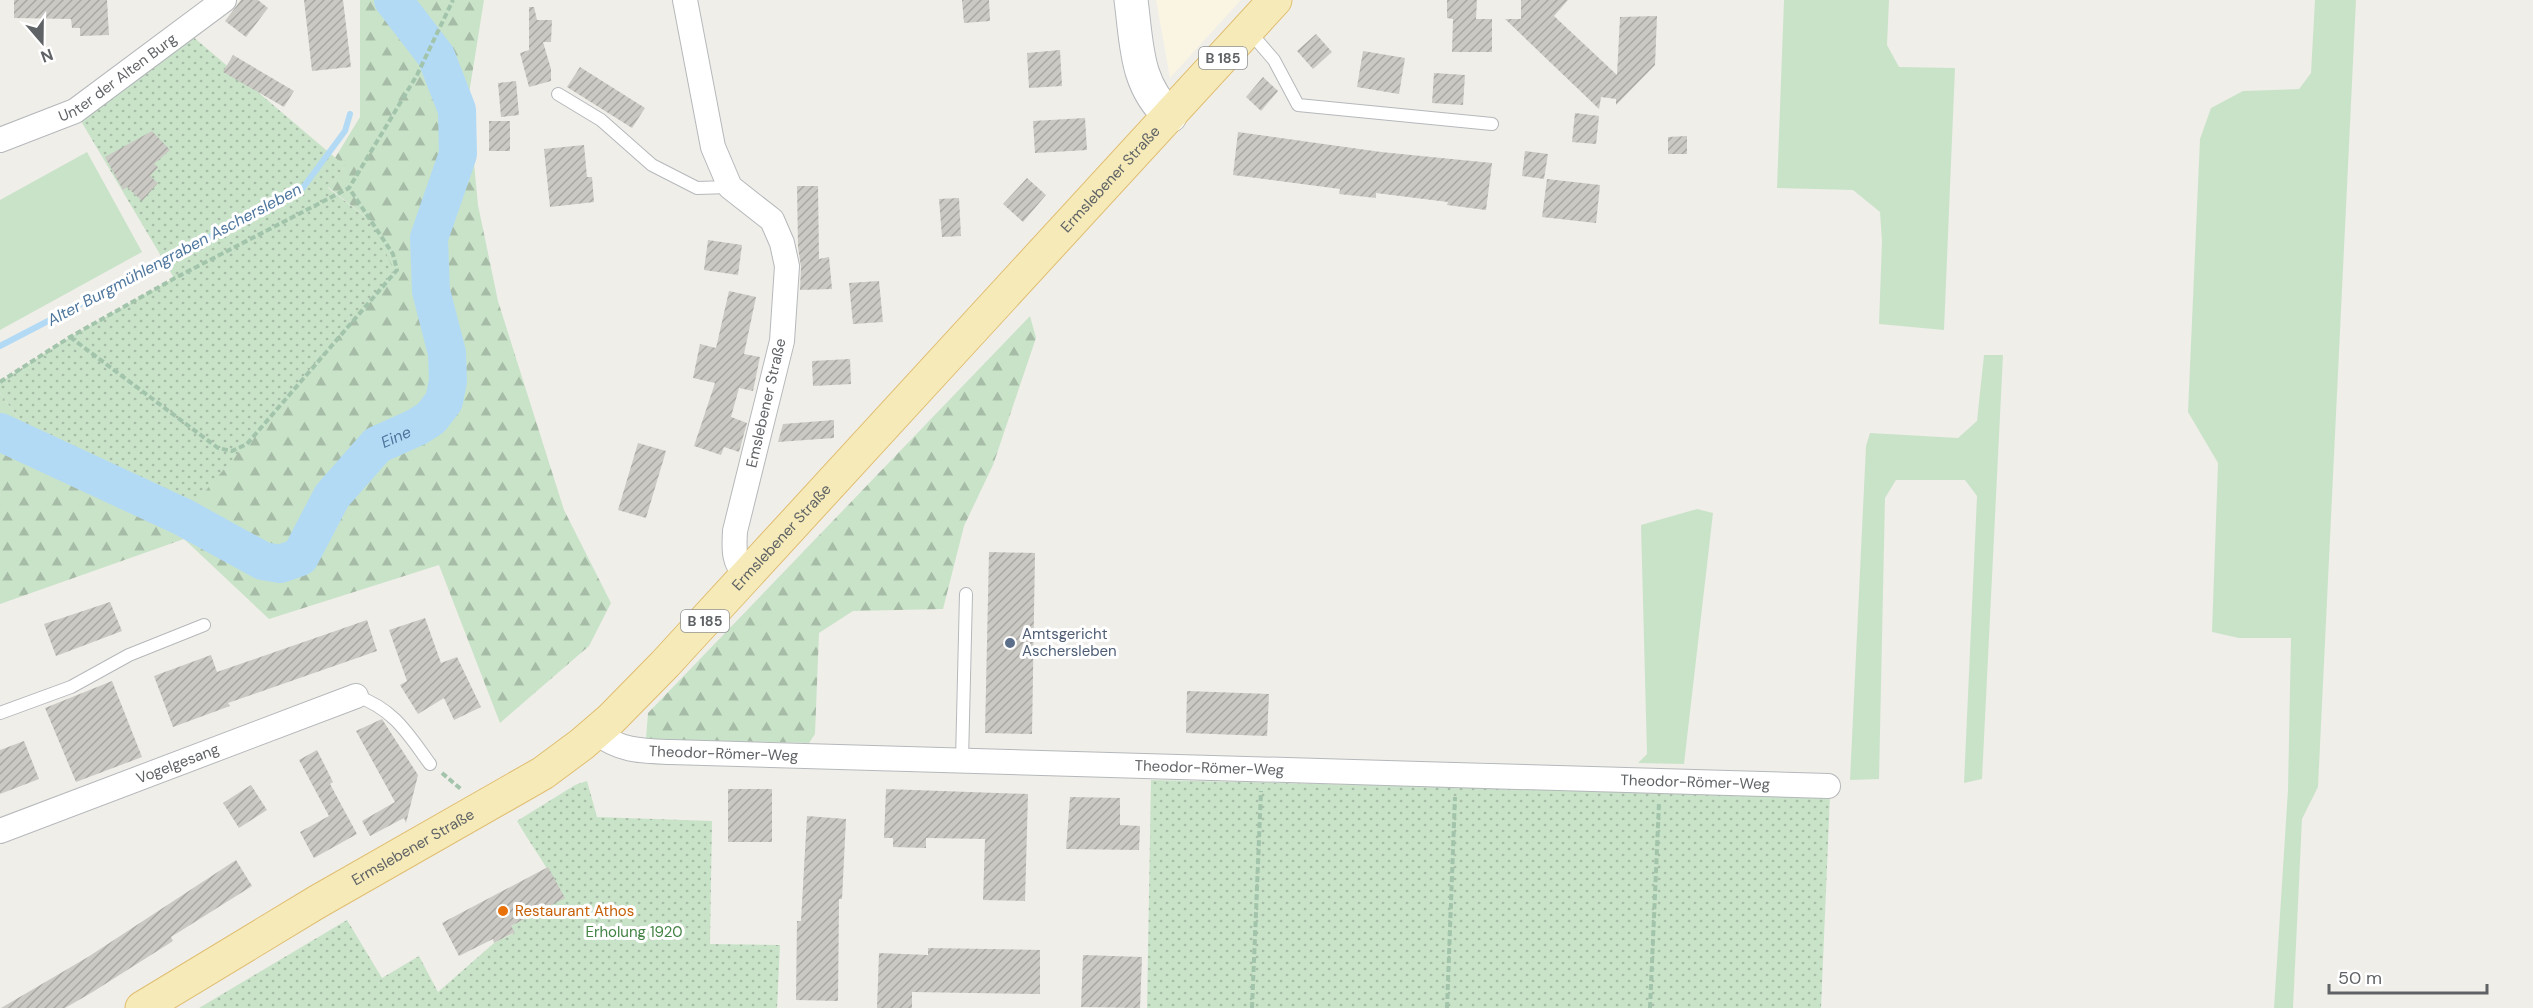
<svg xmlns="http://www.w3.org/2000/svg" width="2533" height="1008" viewBox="0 0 2533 1008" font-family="'DM Sans',sans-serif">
  <defs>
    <pattern id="forest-firs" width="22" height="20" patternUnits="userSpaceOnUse" patternTransform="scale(1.5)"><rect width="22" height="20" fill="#c9e3c9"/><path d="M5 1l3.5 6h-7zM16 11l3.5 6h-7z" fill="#a7bca7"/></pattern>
    <pattern id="garden-dots" width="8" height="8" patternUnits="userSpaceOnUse" patternTransform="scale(1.5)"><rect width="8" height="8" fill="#c9e3c9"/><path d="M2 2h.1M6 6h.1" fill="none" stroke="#a7bca7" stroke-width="1.8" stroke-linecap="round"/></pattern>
    <pattern id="building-hatch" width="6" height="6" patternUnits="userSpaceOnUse" patternTransform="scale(1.5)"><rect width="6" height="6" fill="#cbc9c4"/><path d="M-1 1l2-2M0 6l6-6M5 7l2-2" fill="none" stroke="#a8a7a3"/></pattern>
  </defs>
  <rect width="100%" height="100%" fill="#f0eee9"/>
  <polygon fill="#faf4e3" points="1156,0 1241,0 1170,78"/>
  <g fill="#c9e3c9">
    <polygon points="1784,0 1889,0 1887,45 1899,67 1955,68 1944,330 1879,324 1882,241 1880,212 1853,190 1777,188"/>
    <polygon points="2315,0 2356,0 2318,787 2302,819 2293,1008 2274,1008 2288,790 2291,638 2239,638 2212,632 2218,463 2188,412 2200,139 2211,108 2243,91 2299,89 2311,73"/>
    <polygon points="87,152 142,252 0,330 0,200"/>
    <polygon points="1984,355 2003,355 1982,779 1964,783 1977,496 1965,480 1896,480 1885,498 1879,779 1850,780 1866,446 1870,433 1958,438 1977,421"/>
    <polygon points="1697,509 1713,513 1684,764 1638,763 1647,754 1641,525"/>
  </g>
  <g fill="url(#forest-firs)">
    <polygon points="360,0 484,0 468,100 478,205 498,301 564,510 611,603 589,646 500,723 439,565 269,619 184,539 0,604 0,393 29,433 372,222 328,187 345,166 335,158 360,117"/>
    <polygon points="1030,316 1036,338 993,465 964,526 943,609 853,611 819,633 815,734 809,743 646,739 648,713"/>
  </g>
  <g fill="url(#garden-dots)">
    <polygon points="185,30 345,166 328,188 372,222 394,271 183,517 29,433 0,393 0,382 70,337 174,278 75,111"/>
    <polygon points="1151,780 1830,796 1821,1008 1147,1008"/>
    <path d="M587,781l10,36 115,4 -2,123 70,1 -3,63h-578l148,-88 35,58 37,-22 19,36 56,-49 20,-10 -3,-7 53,-28c-14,-27 -31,-50 -47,-77l58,-36z"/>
  </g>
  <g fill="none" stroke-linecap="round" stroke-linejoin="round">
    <polyline stroke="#b3daf5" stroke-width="6" points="0,346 302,189 345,131 350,114"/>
    <path stroke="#b3daf5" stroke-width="38" id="s1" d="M0,432l183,85 80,44 17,3 20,-7 32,-61 45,-51 40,-18 14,-9 13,-17 4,-20 -1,-28 -16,-62 -2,-53 29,-84 -1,-44 -21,-54 -43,-56"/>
  </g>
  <g fill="url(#building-hatch)">
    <polygon points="14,0 107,0 109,35 80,36 80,28 72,28 71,19 14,18"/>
    <polygon points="241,0 258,0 268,8 246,37 225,21"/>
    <polygon points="304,0 343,0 351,67 312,71"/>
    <polygon points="962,0 989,0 990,21 964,23"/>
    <polygon points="1447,0 1477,0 1476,19 1492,19 1492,52 1452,52 1453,19 1447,18"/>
    <polygon points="1521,0 1568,0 1554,16 1617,75 1620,17 1657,16 1655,65 1616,105 1616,99 1601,97 1599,109 1505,19 1521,19"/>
    <polygon points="529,7 534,7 537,20 552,20 551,42 543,42 551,69 551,81 529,87 520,53 529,50"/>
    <polygon points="1316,34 1332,52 1313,69 1297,51"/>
    <polygon points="1060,50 1062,86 1029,88 1027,53"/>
    <polygon points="1363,51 1405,58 1399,94 1357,87"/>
    <polygon points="233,55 294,91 284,107 223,72"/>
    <polygon points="580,67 645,108 632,128 567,87"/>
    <polygon points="1434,73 1465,75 1463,105 1432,103"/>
    <polygon points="1263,77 1278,91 1261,111 1246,97"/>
    <polygon points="516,81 519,115 501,117 498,83"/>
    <polygon points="1575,113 1599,116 1596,144 1572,142"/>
    <polygon points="1085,118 1087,150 1035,153 1033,121"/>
    <rect x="489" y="121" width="21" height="30"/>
    <polygon points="152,131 170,150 154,164 158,167 150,176 158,183 142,201 127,187 123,190 105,157"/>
    <polygon points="1238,132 1381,152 1492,163 1486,210 1447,205 1448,202 1376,193 1376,198 1339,194 1340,189 1233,175"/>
    <polygon points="1687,136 1687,154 1668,154 1668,137"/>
    <polygon points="584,145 587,177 592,177 594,202 550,207 544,149"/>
    <polygon points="1525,151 1548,154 1544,179 1522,176"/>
    <polygon points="1027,178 1046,195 1023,222 1003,204"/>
    <polygon points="1547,179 1600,185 1596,223 1542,217"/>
    <polygon points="797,186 818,186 819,259 829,257 832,289 800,290 801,267 798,247"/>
    <polygon points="959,198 961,236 942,237 939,199"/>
    <polygon points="708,240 742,245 738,275 704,270"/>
    <polygon points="879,281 883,322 853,324 849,283"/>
    <polygon points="729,291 756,297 744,354 760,357 753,391 739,388 731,417 747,423 739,452 724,447 721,455 694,446 715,383 693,378 700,344 716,348"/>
    <polygon points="850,359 851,384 813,386 812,361"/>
    <polygon points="834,420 834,438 778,442 783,424"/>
    <polygon points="638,443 666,451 646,518 618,510"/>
    <polygon points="989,552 1035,553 1032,734 985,733"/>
    <polygon points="110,602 122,631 56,656 44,624"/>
    <polygon points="425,618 441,663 457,657 481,707 454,720 444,698 418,714 400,685 407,681 389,630"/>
    <polygon points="367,620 377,651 228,703 230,706 173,727 154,676 211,655 217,672"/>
    <polygon points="112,681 142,757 76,782 45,708"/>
    <polygon points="1187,691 1269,694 1267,736 1186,733"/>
    <polygon points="382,719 418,775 406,823 404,818 370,836 362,821 395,802 356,731"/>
    <polygon points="24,741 39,779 0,794 0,750"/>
    <polygon points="317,750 333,782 330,784 357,834 314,858 300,832 329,816 299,760"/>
    <polygon points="251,785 267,810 239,828 223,803"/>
    <rect x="728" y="789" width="44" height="53"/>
    <polygon points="886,789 1028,794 1025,901 983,900 985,839 926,838 926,848 893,847 893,838 884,838"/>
    <polygon points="1070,797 1120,798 1120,825 1140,826 1139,850 1066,849"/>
    <polygon points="807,816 846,819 842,899 839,899 838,1001 796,1000 797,921 801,921"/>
    <polygon points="236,860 252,886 171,937 173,941 91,993 65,1008 1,1008 88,957"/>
    <polygon points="548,867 565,898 511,926 515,932 494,943 493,939 459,956 442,923"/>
    <polygon points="928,948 1040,950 1040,994 912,992 912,1008 877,1008 879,953 928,955"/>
    <polygon points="1083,955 1142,957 1140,1008 1081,1007"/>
  </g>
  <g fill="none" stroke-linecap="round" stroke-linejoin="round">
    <defs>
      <g id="service">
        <polyline points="1249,31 1274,60 1298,105 1492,124"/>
        <polyline points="558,94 601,120 652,165 697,188 730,187"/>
        <path d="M356,696c38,13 52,38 74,68"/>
        <polyline points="0,713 71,687 129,655 204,625"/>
        <polyline points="962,760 966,594"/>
      </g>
      <g id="minor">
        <path d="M685,0l28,147 17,40 42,33 10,23 5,23 -5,75 -47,190c-1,19 -2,30 11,45"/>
        <path id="s2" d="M0,140l75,-29 149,-111"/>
        <path id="s3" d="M596,732c23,19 46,19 75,20l1157,34"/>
        <path id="s4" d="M0,831l356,-135"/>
      </g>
      <path id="secondary" d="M1131,0c6,44 4,84 39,116"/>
      <g id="primary">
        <path id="s5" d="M142,1008l175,-106 226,-129 39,-29 29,-25 54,-55 610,-664"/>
      </g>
    </defs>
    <use href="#service" stroke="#b5b8bb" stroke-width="14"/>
    <use href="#minor" stroke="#b5b8bb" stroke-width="26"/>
    <use href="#secondary" stroke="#b4b7bb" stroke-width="35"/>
    <use href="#primary" stroke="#e0be71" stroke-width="35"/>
    <g stroke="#a2c4ab" stroke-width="4" stroke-dasharray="6 3" stroke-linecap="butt">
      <polyline points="70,337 218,448 232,451 247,444 397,270 393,254 349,188"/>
      <polyline points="0,382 70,337 175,278 349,188 417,75 453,0"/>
      <polyline points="442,773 462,790"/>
      <polyline points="1252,1008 1261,791"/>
      <polyline points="1447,1008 1455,797"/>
      <polyline points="1650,1008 1659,803"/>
    </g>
    <use href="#service" stroke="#fff" stroke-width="12"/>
    <use href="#minor" stroke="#fff" stroke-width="24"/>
    <use href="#secondary" stroke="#fff" stroke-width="33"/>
    <use href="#primary" stroke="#f5eab8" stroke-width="33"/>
  </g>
  <circle fill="#5c6f8a" stroke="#fff" stroke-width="2" cx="1010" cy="643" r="6"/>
  <circle fill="#e8710a" stroke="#fff" stroke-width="2" cx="503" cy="911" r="6"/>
  <g text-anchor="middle" stroke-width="6" stroke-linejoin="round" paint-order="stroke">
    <g fill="#fff" stroke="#909294" stroke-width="1.5">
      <rect x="1199" y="47" width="48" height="22" rx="4.5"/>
      <rect x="681" y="610" width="48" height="22" rx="4.5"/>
    </g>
    <g font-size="14" font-weight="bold" fill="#606366">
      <text x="1223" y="63">B 185</text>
      <text x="705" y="626">B 185</text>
    </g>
    <g font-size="15" fill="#606366" stroke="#fff">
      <text dy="5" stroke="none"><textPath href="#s2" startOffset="134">Unter der Alten Burg</textPath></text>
      <text dy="5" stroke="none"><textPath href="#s5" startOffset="1287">Ermslebener Straße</textPath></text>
      <text transform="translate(766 403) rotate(-77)" y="5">Emslebener Straße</text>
      <text dy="5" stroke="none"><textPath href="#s5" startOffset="801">Ermslebener Straße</textPath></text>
      <text dy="5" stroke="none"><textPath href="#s3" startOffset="132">Theodor-Römer-Weg</textPath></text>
      <text dy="5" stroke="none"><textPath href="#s4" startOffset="190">Vogelgesang</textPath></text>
      <text dy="5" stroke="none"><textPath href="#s3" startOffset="618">Theodor-Römer-Weg</textPath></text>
      <text dy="5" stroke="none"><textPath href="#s3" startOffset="1104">Theodor-Römer-Weg</textPath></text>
      <text dy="5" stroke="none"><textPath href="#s5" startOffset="315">Ermslebener Straße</textPath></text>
    </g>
    <g font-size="15" fill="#4e5e75" stroke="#fff" text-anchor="start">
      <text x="1022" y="639">Amtsgericht<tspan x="1022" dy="17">Aschersleben</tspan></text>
    </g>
    <g font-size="15" fill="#c56008" stroke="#fff" text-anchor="start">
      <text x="515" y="916">Restaurant Athos</text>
    </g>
    <g font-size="15" fill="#428343" stroke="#fff">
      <text x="634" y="937">Erholung 1920</text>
    </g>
    <g font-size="16" font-style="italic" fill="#4d769d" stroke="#fff">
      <text transform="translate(174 254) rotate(-28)" y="6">Alter Burgmühlengraben Aschersleben</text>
      <text dy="6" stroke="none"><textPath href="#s1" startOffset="489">Eine</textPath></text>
    </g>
  </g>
  <g transform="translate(42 42) rotate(160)" stroke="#ffffff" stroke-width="4.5" paint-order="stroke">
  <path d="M0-4.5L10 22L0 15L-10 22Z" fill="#606366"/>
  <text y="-9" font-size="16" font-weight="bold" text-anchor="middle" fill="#606366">N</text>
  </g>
  <path d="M2329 984v9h158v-9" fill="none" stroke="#606366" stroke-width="3"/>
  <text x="2338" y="984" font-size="18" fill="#606366" stroke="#ffffff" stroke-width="4.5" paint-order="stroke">50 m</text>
</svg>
